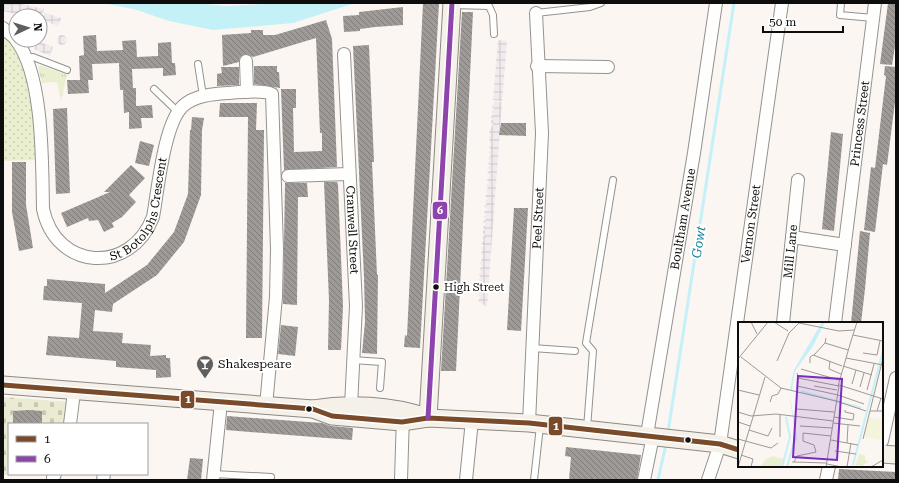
<svg xmlns="http://www.w3.org/2000/svg" width="899" height="483" viewBox="0 0 899 483" font-family="'Roboto Serif',serif">
  <defs>
    <pattern id="industrial-grid" width="8" height="8" patternUnits="userSpaceOnUse"><rect width="8" height="8" fill="#f1eaee"/><path d="M0 4h8M4 0v8" fill="none" stroke="#cdc8cb"/></pattern>
    <pattern id="grass-tufts" width="24" height="20" patternUnits="userSpaceOnUse"><rect width="24" height="20" fill="#eaf0cf"/><path d="M3 7l-1-3M5 7V3M7 7l1-3M15 17l-1-3M17 17v-4M19 17l1-3" fill="none" stroke="#c8cdb1"/></pattern>
    <pattern id="cemetery-stones" width="16" height="16" patternUnits="userSpaceOnUse"><rect width="16" height="16" fill="#ebebd4"/><path d="M2 7V4a2 2 0 0 1 4 0v3zM10 15v-3a2 2 0 0 1 4 0v3z" fill="#c8c8b5"/></pattern>
    <pattern id="garden-dots" width="8" height="8" patternUnits="userSpaceOnUse"><rect width="8" height="8" fill="#eaf0cf"/><path d="M2 2h.1M6 6h.1" fill="none" stroke="#c8cdb1" stroke-width="1.8" stroke-linecap="round"/></pattern>
    <pattern id="building-back-hatch" width="6" height="6" patternUnits="userSpaceOnUse"><rect width="6" height="6" fill="#9e9a97"/><path d="M-1 5l2 2M0 0l6 6M5-1l2 2" fill="none" stroke="#7f7c7a"/></pattern>
  </defs>
  <rect width="100%" height="100%" fill="#fbf6f1"/>
  <g fill="url(#industrial-grid)">
    <polygon points="3,3 17,3 44,9 41,20 40,16 24,16 3,11"/>
    <polygon points="45,13 61,18 58,26 43,20"/>
    <circle cx="62" cy="40" r="5"/>
    <polygon points="498,40 507,41 502,101 493,100"/>
    <polygon points="37,41 53,47 50,56 34,49"/>
    <polygon points="495,101 502,102 487,307 478,301 480,298 478,295 480,292 478,290 481,287 479,285 481,281 479,280 481,277 479,275 481,271 479,270 482,266 480,264 483,256 481,253 483,250 481,248 484,246 481,243 484,240 482,238 485,235 482,232 485,229 483,227 486,224 483,222 486,219 484,217 486,214 484,212 487,209 484,206 487,203 485,201 488,198 485,196 488,193 486,191 488,187 486,185 489,182 487,180 490,176 487,173 490,170 487,168 490,165 488,163 490,161 488,158 491,155 488,152 491,150 489,147 491,145 489,137 491,134 489,132 493,124 490,122 493,119 491,117 494,114 492,112 494,108 492,107"/>
  </g>
  <polygon fill="url(#grass-tufts)" points="40,65 67,75 61,101 57,82 42,83 38,68"/>
  <polygon fill="url(#cemetery-stones)" points="3,397 70,402 68,424 9,424 9,474 23,474 3,475"/>
  <path fill="url(#garden-dots)" d="M3,35c32,25 32,88 33,125l-33,1z"/>
  <polygon fill="#c4f0f7" points="103,3 194,3 226,6 283,3 355,3 293,23 213,30 169,21 137,10"/>
  <g fill="none" stroke-linecap="round" stroke-linejoin="round">
    <g stroke="#c4f0f7" stroke-width="3">
      <polyline points="668,432 734,3"/>
      <polyline points="658,480 666,444"/>
    </g>
  </g>
  <g fill="url(#building-back-hatch)">
    <polygon points="423,3 439,3 420,348 404,347 405,335 407,336"/>
    <polygon points="888,3 896,3 896,40 892,65 880,64"/>
    <polygon points="403,7 403,25 375,27 360,29 360,31 344,32 343,16 359,15 359,12"/>
    <polygon points="462,12 473,12 458,330 456,371 441,371"/>
    <polygon points="326,20 332,39 337,167 284,170 281,89 296,89 296,108 293,108 294,152 322,151 322,133 320,133 316,38 253,57 245,54 240,57 239,62 223,66 222,35 251,33 251,30 263,30 263,35 275,35"/>
    <polygon points="96,35 97,51 123,50 122,41 136,40 137,57 158,56 158,43 171,42 172,63 175,63 176,75 163,76 163,68 132,69 133,88 136,88 136,106 152,105 153,118 141,118 142,128 129,129 129,112 124,113 123,90 120,90 119,63 92,64 93,80 88,80 89,93 68,94 67,80 80,80 79,56 84,55 83,36"/>
    <polygon points="369,45 374,162 372,162 377,275 378,275 377,354 362,353 365,322 364,277 353,46"/>
    <polygon points="254,66 277,66 277,72 279,72 280,88 254,84"/>
    <polygon points="885,66 896,67 896,94 887,165 883,164 875,232 864,230 871,167 875,168 886,76 884,75"/>
    <polygon points="221,67 239,67 239,85 217,86 217,74 222,73"/>
    <polygon points="220,103 257,103 256,130 264,130 262,338 246,338 248,117 219,117"/>
    <polygon points="67,108 70,193 56,194 53,109"/>
    <polygon points="192,117 204,118 202,130 201,195 184,242 157,275 113,304 112,312 95,310 93,331 123,333 122,343 151,345 150,356 166,355 166,358 170,358 171,377 156,378 156,370 116,367 116,361 46,355 48,336 79,338 82,303 43,300 44,286 47,286 47,279 105,284 105,293 147,265 174,232 188,194 190,130 191,130"/>
    <polygon points="501,123 526,123 526,136 499,135"/>
    <polygon points="831,132 843,134 834,231 822,229"/>
    <polygon points="140,141 154,145 149,166 135,163"/>
    <polygon points="12,162 26,162 26,205 33,248 19,251 12,212"/>
    <polygon points="131,165 145,178 129,195 136,202 122,217 112,223 114,227 104,232 98,220 89,221 88,218 67,227 61,213 110,192 104,192"/>
    <polygon points="324,182 337,182 338,184 343,306 341,350 328,350 329,300"/>
    <polygon points="285,183 307,183 308,197 298,197 297,305 283,304"/>
    <polygon points="514,208 528,208 521,331 507,330"/>
    <polygon points="860,231 870,233 865,289 861,323 851,323"/>
    <polygon points="281,325 298,327 295,356 278,354"/>
    <polygon points="29,410 42,411 42,424 13,424 13,411"/>
    <polygon points="227,416 322,423 331,426 353,428 352,440 226,430"/>
    <polygon points="566,447 641,455 637,480 569,480 571,457 565,456"/>
    <polygon points="190,458 203,459 201,480 187,480"/>
    <polygon points="839,469 896,472 896,480 838,480"/>
  </g>
  <g fill="none" stroke-linecap="round" stroke-linejoin="round">
    <defs>
      <g id="lane">
        <polyline points="841,3 840,15 873,18"/>
        <polyline points="453,5 489,6 493,15 494,34"/>
        <polyline points="536,13 590,7 601,3"/>
        <polyline points="26,58 33,57 67,70"/>
        <polyline points="198,64 203,96"/>
        <polyline points="154,89 178,112"/>
        <polyline points="532,348 575,351"/>
        <polyline points="352,360 382,362 380,388"/>
        <polyline points="587,428 593,351 586,343 613,180"/>
        <polyline points="213,474 271,477"/>
        <polyline points="534,480 540,426"/>
      </g>
      <g id="street">
        <polyline points="3,28 16,39"/>
        <path id="s1" d="M16,40c28,36 26,124 27,169 13,62 88,66 110,8 5,-27 11,-94 30,-111 12,-11 31,-12 46,-13 10,-1 35,-3 43,1l5,155 -1,48 -10,109"/>
        <path id="s2" d="M344,54l12,252 -5,100"/>
        <polyline points="246,61 247,92"/>
        <polyline points="537,66 608,67"/>
        <polyline points="288,176 349,174"/>
        <polyline points="792,237 845,245"/>
        <path id="s3" d="M783,323l15,-143"/>
        <path id="s4" d="M835,323l40,-320"/>
        <path id="s5" d="M529,423l13,-290 -6,-120"/>
        <polyline points="70,424 74,392"/>
        <path id="s6" d="M647,435l47,-282 22,-150"/>
        <polyline points="882,441 896,378"/>
        <polyline points="53,478 55,474"/>
        <polyline points="103,480 104,474"/>
        <polyline points="213,480 221,402"/>
        <polyline points="401,480 403,415"/>
        <polyline points="466,480 472,420"/>
        <polyline points="644,480 653,436"/>
        <path id="s7" d="M708,480l12,-36 62,-441"/>
        <polyline points="826,480 829,466"/>
      </g>
      <g id="secondary">
        <path d="M3,385l310,24c36,-6 78,-4 113,8"/>
        <polyline points="313,409 332,416 402,422 428,418 529,423 720,444 739,450"/>
        <polyline points="428,418 452,3"/>
        <polyline points="882,454 896,455"/>
      </g>
    </defs>
    <use href="#lane" stroke="#949290" stroke-width="8"/>
    <use href="#street" stroke="#949290" stroke-width="14"/>
    <use href="#secondary" stroke="#8b8986" stroke-width="19"/>
    <use href="#lane" stroke="#fefefd" stroke-width="6"/>
    <use href="#street" stroke="#fefefd" stroke-width="12"/>
    <use href="#secondary" stroke="#f5f1e8" stroke-width="17"/>
    <defs>
      <polyline id="bus-1" points="3,385 313,409 332,416 402,422 428,418 529,423 720,444 739,450"/>
      <polyline id="bus-2" points="428,418 452,3"/>
    </defs>
    <use href="#bus-1" stroke="#fff" stroke-width="8"/>
    <use href="#bus-2" stroke="#fff" stroke-width="8"/>
    <use href="#bus-1" stroke="#7a4b2a" stroke-width="5"/>
    <use href="#bus-2" stroke="#8e44ad" stroke-width="5"/>
  </g>
  <defs>
    <symbol id="bar-pin" viewBox="-11 -11 22 30"><path d="M0 17L-7.5 6A9.5 9.5 0 1 1 7.5 6Z" fill="#605f5d" stroke="#fff"/><path d="M-6-5H6L.8 .8V4.5H3.5V6h-7V4.5H-.8V.8Z" fill="#fff"/></symbol>
  </defs>
  <g fill-rule="evenodd">
    <use href="#bar-pin" x="195" y="354" width="20" height="27"/>
  </g>
  <g fill="#0d0d0d" stroke="#fff" stroke-width="1.5">
    <circle cx="436" cy="287" r="3.5"/>
    <circle cx="309" cy="409" r="3.5"/>
    <circle cx="688" cy="440" r="3.5"/>
  </g>
  <g text-anchor="middle" stroke-width="4" stroke-linejoin="round" paint-order="stroke">
    <g font-size="11" fill="#0d0d0d" stroke="#fff" text-anchor="start">
      <text x="444" y="291">High Street</text>
    </g>
    <g font-size="12" fill="#0d0d0d" stroke="#fff">
      <text dy="4" stroke="none"><textPath href="#s4" startOffset="201">Princess Street</textPath></text>
      <text dy="4" stroke="none"><textPath href="#s1" startOffset="326">St Botolphs Crescent</textPath></text>
      <text dy="4" stroke="none"><textPath href="#s5" startOffset="205">Peel Street</textPath></text>
      <text dy="4" stroke="none"><textPath href="#s6" startOffset="219">Boultham Avenue</textPath></text>
      <text dy="4" stroke="none"><textPath href="#s7" startOffset="260">Vernon Street</textPath></text>
      <text dy="4" stroke="none"><textPath href="#s2" startOffset="176">Cranwell Street</textPath></text>
      <text dy="4" stroke="none"><textPath href="#s3" startOffset="72">Mill Lane</textPath></text>
    </g>
    <g font-size="12" fill="#0d0d0d" stroke="#fff" text-anchor="start">
      <text x="218" y="368">Shakespeare</text>
    </g>
    <g font-size="13" font-style="italic" fill="#0d7fa0" stroke="#fff">
      <text transform="translate(698 242) rotate(-81)" y="5">Gowt</text>
    </g>
  </g>
  <g transform="translate(738 322)">
    <rect width="145" height="145" fill="#fbf6f1"/>
    <path d="M121,132l6,1v5l4,1 -8,6 -2,-2 -4,2zM35,134l10,3 -2,8h-21l6,-8z" fill="#eaf0cf"/>
    <path d="M131,95l14,3 -1,20 -18,-3z" fill="#f3f4d9"/>
    <path d="M84,0h3l-12,24 -18,25 -3,19 -2,-1 4,-19zM51,69l8,47 -9,29h-2l9,-32z" fill="#c4f0f7"/>
    <path fill="none" stroke="#c4f0f7" stroke-width="2" d="M63,69l60,17M115,143l30,-114M44,145l8,-30 -4,-20"/>
    <path fill="none" stroke="#9c9996" stroke-width="1" d="M13,0l6,12M36,0l14,9M101,9l15,-1M51,11l10,-10 40,8M115,13l30,6M113,19l6,-19M87,21l23,7M125,31l14,2 3,-14M76,33l11,-12 1,-5M3,35l40,31 55,13M108,36l37,7M0,37l30,-37M39,39l12,-28M92,39l-1,8 12,5M72,41v-6l3,-2 29,11M105,44l29,9M63,47l38,11M59,51l1,5 41,8M114,62l4,-14M101,63l44,14M59,64l41,9 26,9M76,64l23,4M100,64l13,-45M122,65l4,-14M0,68l21,5M129,68l7,-26M98,79l30,10M32,80l2,-6 6,-2 3,-6M59,87l37,3M132,89h13M139,89l4,-13M0,90l13,4 25,-2 57,7M96,95l19,3 1,-6 -9,-2v-2M0,100l12,4M95,101l27,3M62,104l32,2M11,108l19,6 4,-8M42,115v-22M0,117l33,9 7,-5M125,117l20,-81M93,118l27,5M109,121l1,-18M97,129l21,3M3,133l12,4 -2,8M54,140h2l3,-6 19,-4 -2,-7 -11,-4v-8l28,3M56,140l33,1M89,142l15,3M0,145l27,-90M88,145l13,-81M109,145l4,-24M133,145l12,-7"/>
    <path fill="#7b2cbf" fill-opacity="0.15" stroke="#7b2cbf" stroke-width="2" d="M60,54l44,3 -5,81 -44,-3z"/>
    <rect width="145" height="145" fill="none" stroke="#0d0d0d" stroke-width="2"/>
  </g>
  <g stroke="#fff" stroke-width="1.5">
    <rect x="432" y="201" width="16" height="19" rx="4" fill="#8e44ad"/>
    <rect x="180" y="390" width="15" height="19" rx="4" fill="#7a4b2a"/>
    <rect x="548" y="416" width="15" height="20" rx="4" fill="#7a4b2a"/>
  </g>
  <g font-size="11" text-anchor="middle" font-weight="bold" fill="#fff">
    <text x="440" y="214">6</text>
    <text x="188" y="403">1</text>
    <text x="556" y="430">1</text>
  </g>
  <rect width="899" height="483" fill="none" stroke="#0d0d0d" stroke-width="8"/>
  <rect x="8" y="423" width="140" height="52" fill="#ffffff" stroke="#9e9e9e"/>
  <rect x="16" y="436" width="20" height="6" fill="#7a4b2a" stroke="#9e9e9e"/>
  <text x="44" y="443" font-size="12" fill="#0d0d0d">1</text>
  <rect x="16" y="456" width="20" height="6" fill="#8e44ad" stroke="#9e9e9e"/>
  <text x="44" y="463" font-size="12" fill="#0d0d0d">6</text>
  <g transform="translate(28 28) rotate(86)"><circle r="19" fill="#ffffff" stroke="#9e9e9e"/>
  <path d="M0-3L7 15L0 10L-7 15Z" fill="#605f5d"/>
  <text y="-6" font-size="11" font-weight="bold" text-anchor="middle" fill="#0d0d0d">N</text>
  </g>
  <path d="M763 26v6h80v-6" fill="none" stroke="#0d0d0d" stroke-width="2"/>
  <text x="769" y="26" font-size="12" fill="#0d0d0d" stroke="#ffffff" stroke-width="3" paint-order="stroke">50 m</text>
</svg>
